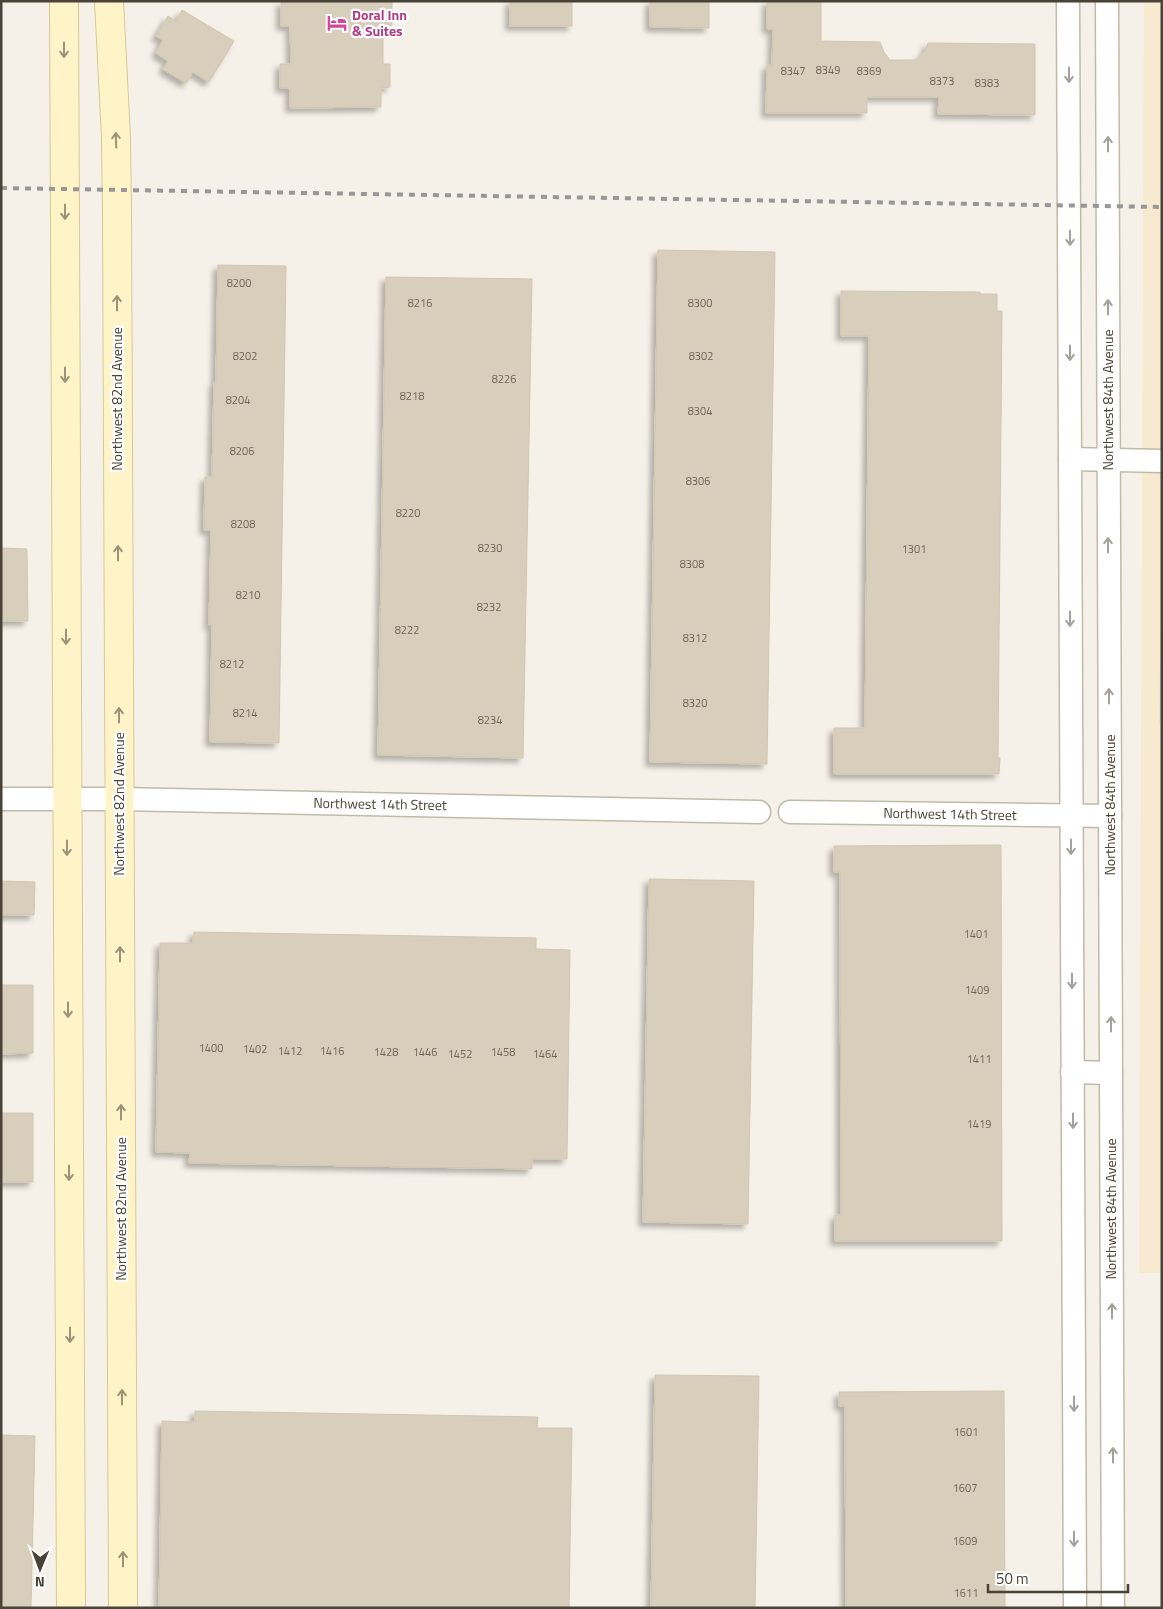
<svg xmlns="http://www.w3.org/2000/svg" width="1163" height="1609" viewBox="0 0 1163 1609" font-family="'Titillium Web',sans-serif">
  <defs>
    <filter id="shadow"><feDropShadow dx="-4.5" dy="4.5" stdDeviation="2.5" flood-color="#0004"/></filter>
  </defs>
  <rect width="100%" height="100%" fill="#f5f1e8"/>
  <polygon fill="#f8e9d1" points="1144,1 1162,1 1162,1273 1139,1273"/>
  <polygon fill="#e6e4e0" points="1162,549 1162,724 1159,723"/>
  <g fill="#d8cebc" stroke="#d3c6af" filter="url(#shadow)">
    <rect x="510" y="1" width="62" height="25"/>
    <polygon points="650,1 709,1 709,28 650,27"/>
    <polygon points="767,1 821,1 821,41 880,42 884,52 890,60 916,60 924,53 928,43 1035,44 1035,115 938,114 939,97 867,97 867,113 766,113 767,65 772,65 773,29 767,29"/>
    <polygon points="281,2 392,2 392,25 383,25 383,64 390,64 390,87 381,88 381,107 290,108 290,88 280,88 280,64 291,64 290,26 281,26"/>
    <polygon points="182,10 234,41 209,82 193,72 186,83 163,69 168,61 156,53 163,40 156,36 168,16 176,21"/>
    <polygon points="658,250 775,252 767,764 650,762"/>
    <polygon points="218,265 286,266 279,743 210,742 212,625 209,625 211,530 204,530 205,477 212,477 214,382 216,382"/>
    <polygon points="386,277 532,279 523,758 378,755"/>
    <polygon points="841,291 980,292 980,294 997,294 997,311 1002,311 998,758 1000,758 999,774 834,774 834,728 865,728 869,336 841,336"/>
    <polygon points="1,548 27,549 28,621 1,621"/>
    <polygon points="1001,845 1002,1241 835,1241 835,1215 841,1215 840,872 834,872 834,846"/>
    <polygon points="649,879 754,881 748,1224 643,1222"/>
    <polygon points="1,881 35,882 34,915 1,915"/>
    <polygon points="194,932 536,938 536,949 570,950 567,1159 532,1159 532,1169 189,1163 190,1153 156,1152 160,943 193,943"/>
    <polygon points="1,985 33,985 33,1053 1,1054"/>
    <rect x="1" y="1113" width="32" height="69"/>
    <polygon points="655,1375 759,1376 755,1608 651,1608"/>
    <polygon points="1004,1391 1005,1608 846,1608 845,1406 839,1406 839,1392"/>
    <polygon points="195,1411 538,1417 537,1428 572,1428 569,1608 159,1608 162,1421 195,1422"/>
    <polygon points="1,1435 35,1436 31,1608 1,1608"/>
  </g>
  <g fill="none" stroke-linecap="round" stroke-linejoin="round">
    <defs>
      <g id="street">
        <polyline points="1068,1 1075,1608"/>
        <polyline points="1107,1 1113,1608"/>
        <polyline points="1070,459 1162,461"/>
        <polyline points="1,799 119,799 759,812"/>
        <polyline points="790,812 1110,816"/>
        <polyline points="1072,1072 1111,1073"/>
      </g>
      <g id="secondary">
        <polyline points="64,1 71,1608"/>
        <polyline points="109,1 116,138 117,211 123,1608"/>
      </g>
    </defs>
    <use href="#street" stroke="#c2baa9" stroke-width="25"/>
    <use href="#secondary" stroke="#d9c894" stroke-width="30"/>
    <use href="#street" stroke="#fff" stroke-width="22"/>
    <use href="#secondary" stroke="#fff3c8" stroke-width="28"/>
    <polyline stroke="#979797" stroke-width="4" stroke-dasharray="6 6" stroke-linecap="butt" points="1,188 1162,207"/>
  </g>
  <defs><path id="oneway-shaft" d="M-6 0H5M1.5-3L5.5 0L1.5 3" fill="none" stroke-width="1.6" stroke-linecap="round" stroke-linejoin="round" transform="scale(1.25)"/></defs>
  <g stroke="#9b9278">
    <use href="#oneway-shaft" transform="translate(64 50) rotate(90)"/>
    <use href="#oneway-shaft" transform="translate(116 140) rotate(-92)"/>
    <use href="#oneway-shaft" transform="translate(65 212) rotate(90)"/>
    <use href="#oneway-shaft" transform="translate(117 303) rotate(-90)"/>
    <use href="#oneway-shaft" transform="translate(65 375) rotate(90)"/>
    <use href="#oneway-shaft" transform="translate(118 553) rotate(-90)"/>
    <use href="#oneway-shaft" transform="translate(66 637) rotate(90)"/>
    <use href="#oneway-shaft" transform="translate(119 715) rotate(-90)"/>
    <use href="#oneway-shaft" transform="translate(67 848) rotate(90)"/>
    <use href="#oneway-shaft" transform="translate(120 954) rotate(-90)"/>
    <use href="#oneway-shaft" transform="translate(68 1010) rotate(90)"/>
    <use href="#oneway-shaft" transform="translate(121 1112) rotate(-90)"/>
    <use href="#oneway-shaft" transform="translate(69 1173) rotate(90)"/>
    <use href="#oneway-shaft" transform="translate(70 1335) rotate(90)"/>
    <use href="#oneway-shaft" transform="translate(122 1397) rotate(-90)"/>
    <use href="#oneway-shaft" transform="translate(123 1559) rotate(-90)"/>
  </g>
  <g stroke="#a4a09a">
    <use href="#oneway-shaft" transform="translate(1069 75) rotate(90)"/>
    <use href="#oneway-shaft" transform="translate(1108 144) rotate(-90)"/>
    <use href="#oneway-shaft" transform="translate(1070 238) rotate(89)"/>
    <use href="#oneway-shaft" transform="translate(1108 307) rotate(-90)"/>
    <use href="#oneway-shaft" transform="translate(1070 353) rotate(90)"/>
    <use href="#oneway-shaft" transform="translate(1108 545) rotate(-90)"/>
    <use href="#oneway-shaft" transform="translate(1070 619) rotate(90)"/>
    <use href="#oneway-shaft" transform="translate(1109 696) rotate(-90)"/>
    <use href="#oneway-shaft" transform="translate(1071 847) rotate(90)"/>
    <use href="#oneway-shaft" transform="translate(1072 981) rotate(90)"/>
    <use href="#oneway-shaft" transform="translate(1111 1024) rotate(-90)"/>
    <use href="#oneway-shaft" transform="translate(1073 1121) rotate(90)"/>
    <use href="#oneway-shaft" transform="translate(1112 1311) rotate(-90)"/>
    <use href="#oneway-shaft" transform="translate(1074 1404) rotate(90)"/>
    <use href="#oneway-shaft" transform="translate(1113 1455) rotate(-90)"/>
    <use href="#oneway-shaft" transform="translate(1074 1539) rotate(90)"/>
  </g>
  <defs>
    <symbol id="hotel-bare" viewBox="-9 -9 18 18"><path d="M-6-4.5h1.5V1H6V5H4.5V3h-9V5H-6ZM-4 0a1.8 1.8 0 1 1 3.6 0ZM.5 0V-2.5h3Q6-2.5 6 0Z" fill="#d1479c" stroke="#fff" stroke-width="2.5" paint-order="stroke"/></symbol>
  </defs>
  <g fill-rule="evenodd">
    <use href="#hotel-bare" x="323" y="9" width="28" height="28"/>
  </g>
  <g text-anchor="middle" stroke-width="4.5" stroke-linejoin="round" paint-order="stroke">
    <g font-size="11" fill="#6d6558">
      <text x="828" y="74">8349</text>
      <text x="793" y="75">8347</text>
      <text x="869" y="75">8369</text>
      <text x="942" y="85">8373</text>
      <text x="987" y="87">8383</text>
      <text x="239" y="287">8200</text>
      <text x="420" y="307">8216</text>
      <text x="700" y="307">8300</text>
      <text x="245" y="360">8202</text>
      <text x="701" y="360">8302</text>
      <text x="504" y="383">8226</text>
      <text x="412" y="400">8218</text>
      <text x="238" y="404">8204</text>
      <text x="700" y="415">8304</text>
      <text x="242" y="455">8206</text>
      <text x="698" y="485">8306</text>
      <text x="408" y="517">8220</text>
      <text x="243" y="528">8208</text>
      <text x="490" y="552">8230</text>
      <text x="914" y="553">1301</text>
      <text x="692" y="568">8308</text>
      <text x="248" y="599">8210</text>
      <text x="489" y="611">8232</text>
      <text x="407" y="634">8222</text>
      <text x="695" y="642">8312</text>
      <text x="232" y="668">8212</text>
      <text x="695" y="707">8320</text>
      <text x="245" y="717">8214</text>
      <text x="490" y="724">8234</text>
      <text x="976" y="938">1401</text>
      <text x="977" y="994">1409</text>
      <text x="211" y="1052">1400</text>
      <text x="255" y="1053">1402</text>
      <text x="290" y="1055">1412</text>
      <text x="332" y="1055">1416</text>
      <text x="386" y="1056">1428</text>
      <text x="425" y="1056">1446</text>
      <text x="503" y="1056">1458</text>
      <text x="460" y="1058">1452</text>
      <text x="545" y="1058">1464</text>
      <text x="979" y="1063">1411</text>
      <text x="979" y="1128">1419</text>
      <text x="966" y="1436">1601</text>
      <text x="965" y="1492">1607</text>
      <text x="965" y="1545">1609</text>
      <text x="966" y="1597">1611</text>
    </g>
    <g font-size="14" font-weight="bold" fill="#b23c85" stroke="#fff" text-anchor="start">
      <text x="352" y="20">Doral Inn<tspan x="352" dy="16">&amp; Suites</tspan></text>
    </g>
    <g font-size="14" fill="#494236" stroke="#fff">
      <text transform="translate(117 399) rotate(-90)" y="5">Northwest 82nd Avenue</text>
      <text transform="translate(1108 400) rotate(-90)" y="5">Northwest 84th Avenue</text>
      <text transform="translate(119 804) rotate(-90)" y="5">Northwest 82nd Avenue</text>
      <text transform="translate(380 804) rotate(1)" y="5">Northwest 14th Street</text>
      <text transform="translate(1110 805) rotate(-90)" y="5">Northwest 84th Avenue</text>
      <text transform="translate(950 814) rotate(1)" y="5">Northwest 14th Street</text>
      <text transform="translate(121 1209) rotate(-90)" y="5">Northwest 82nd Avenue</text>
      <text transform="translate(1111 1209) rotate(-90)" y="5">Northwest 84th Avenue</text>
    </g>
  </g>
  <rect width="1163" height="1609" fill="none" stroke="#494236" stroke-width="5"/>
  <g transform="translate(40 1569) rotate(181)" stroke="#ffffff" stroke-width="4" paint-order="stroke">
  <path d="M0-4L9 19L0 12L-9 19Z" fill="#494236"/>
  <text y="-8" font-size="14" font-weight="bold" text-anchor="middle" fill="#494236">N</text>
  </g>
  <path d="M988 1584v8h140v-8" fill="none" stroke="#494236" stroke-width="2.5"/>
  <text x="996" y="1584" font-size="15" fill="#494236" stroke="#ffffff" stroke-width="4" paint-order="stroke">50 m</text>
</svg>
